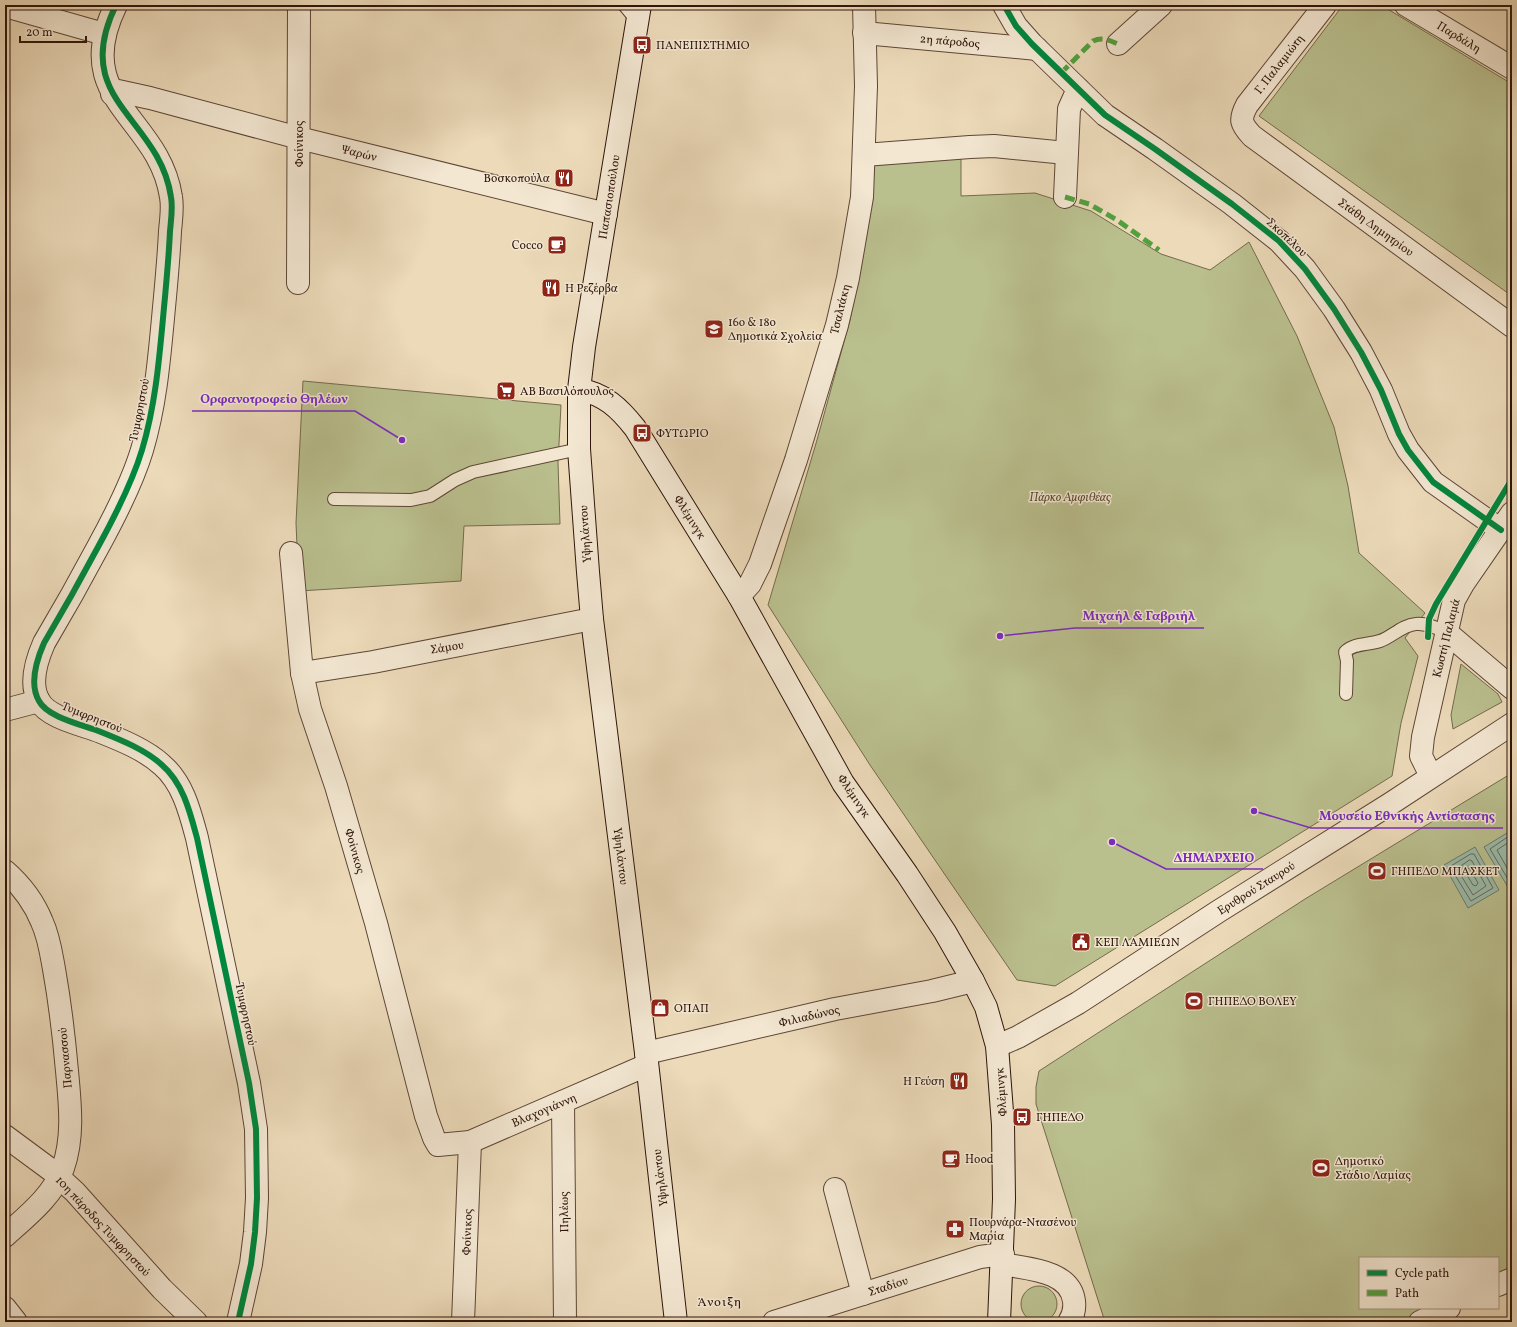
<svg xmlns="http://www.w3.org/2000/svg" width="1517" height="1327" viewBox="0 0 1517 1327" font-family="Vollkorn,serif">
  <rect width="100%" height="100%" fill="#ecdab9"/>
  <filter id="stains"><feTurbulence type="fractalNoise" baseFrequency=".005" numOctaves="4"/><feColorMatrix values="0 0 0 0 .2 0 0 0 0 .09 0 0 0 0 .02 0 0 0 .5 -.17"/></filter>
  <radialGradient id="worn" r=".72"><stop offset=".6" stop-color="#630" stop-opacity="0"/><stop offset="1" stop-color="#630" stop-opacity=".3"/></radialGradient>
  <g fill="#babf8e" stroke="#746a4c">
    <polygon points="1343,5 1381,5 1512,84 1512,296 1259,116"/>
    <polygon points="961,157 961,196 1035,193 1091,211 1161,254 1210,270 1249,242 1297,336 1334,427 1348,486 1359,553 1425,613 1405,638 1418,656 1401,723 1392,776 1055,986 1017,980 870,765 768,605 817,440 850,320 863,256 870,163"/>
    <polygon points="303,381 561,405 558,463 560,524 464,526 461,581 299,591 296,523"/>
    <polygon points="1461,664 1498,694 1502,702 1453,729 1451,715"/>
    <polygon points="1512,773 1512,1268 1498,1275 1498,1258 1360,1258 1360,1308 1432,1308 1403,1322 1105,1322 1036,1104 1036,1087 1039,1071 1305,899"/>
    <circle cx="1039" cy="1304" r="18"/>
  </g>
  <g fill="#9abba9" stroke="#6f796a">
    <polygon points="1512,830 1512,894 1484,847"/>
    <polygon points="1475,847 1499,890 1468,908 1444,865"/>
  </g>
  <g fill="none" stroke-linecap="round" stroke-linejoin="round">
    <g stroke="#64685a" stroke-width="1">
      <polyline points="1512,834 1490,849 1512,886"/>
      <polyline points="1512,840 1497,850 1512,877"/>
      <polygon points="1471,854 1474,854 1493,888 1471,901 1450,867"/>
      <polygon points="1470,860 1472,861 1486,886 1473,895 1457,869"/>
      <polygon points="1468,868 1470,869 1478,883 1476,886 1473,885 1465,872 1466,870"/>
    </g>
    <defs>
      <g id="service">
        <polyline points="624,5 638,22"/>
        <polyline points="334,499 411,500 430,496 455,480 473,472 579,449"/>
        <path d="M1346,694l1,-33 -2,-9c8,-9 23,-7 35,-11 12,-4 22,-16 36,-17 11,-1 21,4 30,8"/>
      </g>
      <g id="minor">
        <polyline points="1004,5 1016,26 1032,44 1105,115 1155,149 1232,204 1279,241 1305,269 1334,309 1361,352 1381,390 1399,434 1408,450 1433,482 1501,530"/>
        <path d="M1325,5l-78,100c-8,15 -6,19 5,31l260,190"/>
        <polyline points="1406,5 1512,68"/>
        <polyline points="5,6 104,34"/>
        <polyline points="864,33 1037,49"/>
        <polyline points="1118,44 1161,5"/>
        <polyline points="112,94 118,91 150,98 299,138 606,214"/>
        <polyline points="864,155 970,147 994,146 1066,153"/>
        <polyline points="1065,197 1069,109 1078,89"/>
        <polyline points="298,283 299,5"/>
        <polyline points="291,553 302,673 310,709 336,786 376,923 426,1116 434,1138 438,1145 470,1142 647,1065"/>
        <polyline points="739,596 750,584 760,564 796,460 837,325 848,278 862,197 866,86 864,5"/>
        <polyline points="1446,632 1512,688"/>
        <polyline points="302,673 373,662 592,619"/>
        <polyline points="5,710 39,701"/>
        <polyline points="1431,776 1421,756 1423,737 1454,600 1463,584 1512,513"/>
        <path d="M5,871c16,14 29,31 37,51 7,15 9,31 12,47 6,34 10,68 13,102 3,32 7,66 -4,97 -9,27 -37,49 -58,68"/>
        <polyline points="997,1046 1018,1037 1078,1003 1219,911 1390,804 1512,724"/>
        <polyline points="646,1053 835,1009 932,991 973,981"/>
        <polyline points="563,1102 565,1322"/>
        <polyline points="5,1136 51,1170 75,1192 162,1289 196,1322"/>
        <polyline points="835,1189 863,1294"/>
        <path d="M1002,1264c25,5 68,6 72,37 1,8 -1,15 -5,21"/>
        <polyline points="1498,1285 1512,1279"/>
        <polyline points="5,1308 16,1322"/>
        <polyline points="463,1322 470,1142"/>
        <polyline points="1420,1322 1449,1308"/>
      </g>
      <g id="tertiary">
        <path d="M116,5c-47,96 43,111 55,192 2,11 0,23 -1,34 -1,22 -3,44 -5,66 -5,51 -8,103 -23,153 -10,33 -27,66 -44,97 -17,32 -35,64 -54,96 -7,16 -15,41 -5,58 9,17 45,24 62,31 20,8 45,18 61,33 21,18 28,47 35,73l52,245 7,46 1,69 -2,34 -4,32 -13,58"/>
        <polyline points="774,1322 980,1257 1003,1254"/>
      </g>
      <g id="secondary">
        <polyline points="640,5 584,347 579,390 579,449 588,572 592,619 646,1053 676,1322"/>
        <path d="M579,390c25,3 41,19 56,38l104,168 104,187 64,91 38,58 28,49 13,26 11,39 6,79 1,74 -5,123"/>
      </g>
    </defs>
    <use href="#service" stroke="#5e4636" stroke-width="14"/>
    <use href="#minor" stroke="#5e4636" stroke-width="24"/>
    <use href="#tertiary" stroke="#5e4636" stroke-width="24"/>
    <use href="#secondary" stroke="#2f150b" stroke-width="24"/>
    <use href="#service" stroke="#f3e7d2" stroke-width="12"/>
    <use href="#minor" stroke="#f3e7d2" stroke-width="22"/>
    <use href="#tertiary" stroke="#f3e7d2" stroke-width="22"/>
    <use href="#secondary" stroke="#f3e7d2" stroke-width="22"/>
    <g stroke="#52a03e" stroke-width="5" stroke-dasharray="10 5" stroke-linecap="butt">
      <path d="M1061,73l32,-32c9,-4 16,-1 25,3"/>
      <polyline points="1065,197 1089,204 1117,220 1159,250"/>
    </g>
    <defs>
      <g id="cycleway">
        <path d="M116,5c-47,96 43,111 55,192 2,11 0,23 -1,34 -1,22 -3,44 -5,66 -5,51 -8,103 -23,153 -10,33 -27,66 -44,97 -17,32 -35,64 -54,96 -7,16 -15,41 -5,58 9,17 45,24 62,31 20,8 45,18 61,33 21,18 28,47 35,73l52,245 7,46 1,69 -2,34 -4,32 -13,58"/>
        <polyline points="1004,5 1016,26 1032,44 1105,115 1155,149 1232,204 1279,241 1305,269 1334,309 1361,352 1381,390 1399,434 1408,450 1433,482 1501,530"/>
        <polyline points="1428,637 1429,619 1436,604 1512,479"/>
      </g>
    </defs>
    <use href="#cycleway" stroke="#f3e7d2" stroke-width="8"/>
    <use href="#cycleway" stroke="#00873e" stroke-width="6"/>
  </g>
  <defs>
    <symbol id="bus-square" viewBox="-11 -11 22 22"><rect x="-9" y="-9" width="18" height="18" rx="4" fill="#8f2418" stroke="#f3e7d2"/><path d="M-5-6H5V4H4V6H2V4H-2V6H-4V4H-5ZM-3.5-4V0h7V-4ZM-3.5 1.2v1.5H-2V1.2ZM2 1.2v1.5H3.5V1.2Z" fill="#fff"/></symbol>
    <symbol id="restaurant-square" viewBox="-11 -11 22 22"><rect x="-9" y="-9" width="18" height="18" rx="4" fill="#8f2418" stroke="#f3e7d2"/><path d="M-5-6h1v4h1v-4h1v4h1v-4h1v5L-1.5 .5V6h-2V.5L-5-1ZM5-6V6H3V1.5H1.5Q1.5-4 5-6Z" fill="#fff"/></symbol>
    <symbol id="cafe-square" viewBox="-11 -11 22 22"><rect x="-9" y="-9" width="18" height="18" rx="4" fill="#8f2418" stroke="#f3e7d2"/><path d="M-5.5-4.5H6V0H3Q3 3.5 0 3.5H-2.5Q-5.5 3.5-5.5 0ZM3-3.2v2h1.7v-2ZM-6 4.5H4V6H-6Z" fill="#fff"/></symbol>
    <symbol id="school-square" viewBox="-11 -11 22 22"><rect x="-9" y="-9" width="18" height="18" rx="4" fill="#8f2418" stroke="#f3e7d2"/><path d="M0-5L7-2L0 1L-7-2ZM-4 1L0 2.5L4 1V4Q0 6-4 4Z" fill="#fff"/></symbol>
    <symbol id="supermarket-square" viewBox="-11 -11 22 22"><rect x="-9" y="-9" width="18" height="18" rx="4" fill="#8f2418" stroke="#f3e7d2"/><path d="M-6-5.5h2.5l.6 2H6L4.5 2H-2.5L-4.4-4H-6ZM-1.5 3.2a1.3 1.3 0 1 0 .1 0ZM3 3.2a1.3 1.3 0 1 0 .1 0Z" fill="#fff"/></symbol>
    <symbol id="stadium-square" viewBox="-11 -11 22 22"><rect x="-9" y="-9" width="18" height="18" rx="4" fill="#8f2418" stroke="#f3e7d2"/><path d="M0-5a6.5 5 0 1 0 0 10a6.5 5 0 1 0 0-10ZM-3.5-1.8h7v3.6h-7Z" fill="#fff"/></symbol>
    <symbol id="civic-square" viewBox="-11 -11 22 22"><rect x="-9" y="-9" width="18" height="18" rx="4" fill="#8f2418" stroke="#f3e7d2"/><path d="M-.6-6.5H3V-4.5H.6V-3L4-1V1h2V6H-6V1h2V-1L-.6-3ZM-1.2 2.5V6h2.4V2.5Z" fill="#fff"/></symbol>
    <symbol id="shop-square" viewBox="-11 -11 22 22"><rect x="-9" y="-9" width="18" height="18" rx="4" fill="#8f2418" stroke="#f3e7d2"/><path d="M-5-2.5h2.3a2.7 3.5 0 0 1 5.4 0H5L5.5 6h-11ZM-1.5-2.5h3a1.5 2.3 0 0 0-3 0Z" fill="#fff"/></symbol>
    <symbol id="pharmacy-square" viewBox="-11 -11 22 22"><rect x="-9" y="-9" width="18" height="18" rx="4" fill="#8f2418" stroke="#f3e7d2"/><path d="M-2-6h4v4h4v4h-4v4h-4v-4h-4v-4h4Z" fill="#fff"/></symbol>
  </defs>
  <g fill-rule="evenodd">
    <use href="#bus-square" x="631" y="34" width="22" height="22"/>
    <use href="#restaurant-square" x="553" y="167" width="22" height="22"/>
    <use href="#cafe-square" x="546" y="234" width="22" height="22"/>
    <use href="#restaurant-square" x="540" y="277" width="22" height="22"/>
    <use href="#school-square" x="703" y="318" width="22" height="22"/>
    <use href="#supermarket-square" x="495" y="380" width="22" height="22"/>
    <use href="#bus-square" x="631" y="422" width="22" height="22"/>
    <use href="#stadium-square" x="1366" y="860" width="22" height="22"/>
    <use href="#civic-square" x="1070" y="931" width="22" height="22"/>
    <use href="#stadium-square" x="1183" y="990" width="22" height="22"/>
    <use href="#shop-square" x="649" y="997" width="22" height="22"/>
    <use href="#restaurant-square" x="948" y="1070" width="22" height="22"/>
    <use href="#bus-square" x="1011" y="1106" width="22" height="22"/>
    <use href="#cafe-square" x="940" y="1148" width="22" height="22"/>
    <use href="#stadium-square" x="1310" y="1157" width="22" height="22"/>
    <use href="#pharmacy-square" x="944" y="1218" width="22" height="22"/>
  </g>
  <g text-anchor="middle" stroke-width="3" stroke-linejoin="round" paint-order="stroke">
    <g font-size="12" fill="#2f150b" stroke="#f3e7d2">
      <text transform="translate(1459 37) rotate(31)" y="4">Παρδάλη</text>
      <text transform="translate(950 41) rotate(5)" y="4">2η πάροδος</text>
      <text transform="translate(1279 64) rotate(-52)" y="4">Γ. Παλαμιώτη</text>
      <text transform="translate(299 144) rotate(-90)" y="4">Φοίνικος</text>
      <text transform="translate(359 153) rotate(14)" y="4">Ψαρών</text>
      <text transform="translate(609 197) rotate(-81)" y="4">Παπασιοπούλου</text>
      <text transform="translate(1376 227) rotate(36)" y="4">Στάθη Δημητρίου</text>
      <text transform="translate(1287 237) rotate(43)" y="4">Σκοπέλου</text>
      <text transform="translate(840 309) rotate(-76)" y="4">Τσαλτάκη</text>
      <text transform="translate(139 410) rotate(-79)" y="4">Τυμφρηστού</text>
      <text transform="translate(690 517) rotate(58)" y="4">Φλέμινγκ</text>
      <text transform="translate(585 534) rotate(-94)" y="4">Υψηλάντου</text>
      <text transform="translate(1446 638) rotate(-76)" y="4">Κωστή Παλαμά</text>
      <text transform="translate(447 647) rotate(-9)" y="4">Σάμου</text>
      <text transform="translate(92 717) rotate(22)" y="4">Τυμφρηστού</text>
      <text transform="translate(854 796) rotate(56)" y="4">Φλέμινγκ</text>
      <text transform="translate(355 851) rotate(74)" y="4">Φοίνικος</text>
      <text transform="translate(621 856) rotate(83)" y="4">Υψηλάντου</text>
      <text transform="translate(1256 888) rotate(-32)" y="4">Ερυθρού Σταυρού</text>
      <text transform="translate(246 1014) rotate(78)" y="4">Τυμφρηστού</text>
      <text transform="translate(809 1016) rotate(-13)" y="4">Φιλιαδώνος</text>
      <text transform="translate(65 1058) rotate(-95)" y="4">Παρνασσού</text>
      <text transform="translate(1001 1092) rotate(-94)" y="4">Φλέμινγκ</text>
      <text transform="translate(544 1110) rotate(-23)" y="4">Βλαχογιάννη</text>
      <text transform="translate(660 1178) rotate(-97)" y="4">Υψηλάντου</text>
      <text transform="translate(564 1212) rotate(-91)" y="4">Πηλέως</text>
      <text transform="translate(103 1226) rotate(47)" y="4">10η πάροδος Τυμφρηστού</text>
      <text transform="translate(467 1232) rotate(-88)" y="4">Φοίνικος</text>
      <text transform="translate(888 1286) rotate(-18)" y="4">Σταδίου</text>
    </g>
    <g font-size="12" fill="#2f150b" stroke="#f3e7d2" text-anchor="start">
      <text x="656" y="49">ΠΑΝΕΠΙΣΤΗΜΙΟ</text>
      <text x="550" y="182" text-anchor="end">Βοσκοπούλα</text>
      <text x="543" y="249" text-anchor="end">Cocco</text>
      <text x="565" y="292">Η Ρεζέρβα</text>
      <text x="728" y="326">16ο &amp; 18ο<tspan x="728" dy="14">Δημοτικά Σχολεία</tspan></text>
      <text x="520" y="395">ΑΒ Βασιλόπουλος</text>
      <text x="656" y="437">ΦΥΤΩΡΙΟ</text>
      <text x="1391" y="875">ΓΗΠΕΔΟ ΜΠΑΣΚΕΤ</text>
      <text x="1095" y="946">ΚΕΠ ΛΑΜΙΕΩΝ</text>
      <text x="1208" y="1005">ΓΗΠΕΔΟ ΒΟΛΕΥ</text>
      <text x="674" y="1012">ΟΠΑΠ</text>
      <text x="945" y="1085" text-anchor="end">Η Γεύση</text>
      <text x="1036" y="1121">ΓΗΠΕΔΟ</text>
      <text x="965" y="1163">Hood</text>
      <text x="1335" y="1165">Δημοτικό<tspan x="1335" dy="14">Στάδιο Λαμίας</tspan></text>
      <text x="969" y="1226">Πουρνάρα-Ντασένου<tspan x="969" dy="14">Μαρία</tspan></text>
    </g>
    <g font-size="12" font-style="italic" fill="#594832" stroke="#f3e7d2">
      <text x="1070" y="501">Πάρκο Αμφιθέας</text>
    </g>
    <g font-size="13" letter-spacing="1" fill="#2f150b" stroke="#f3e7d2">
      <text x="720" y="1306">Άνοιξη</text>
    </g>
  </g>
  <path fill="none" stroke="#7b2cbf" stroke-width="1.5" d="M402 440L355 411H192M1000 636L1075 628H1204M1254 811L1311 828H1503M1112 842L1166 869H1263"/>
  <g fill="#7b2cbf" stroke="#f3e7d2" stroke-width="1.5">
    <circle cx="402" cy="440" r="4"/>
    <circle cx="1000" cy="636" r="4"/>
    <circle cx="1254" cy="811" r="4"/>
    <circle cx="1112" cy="842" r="4"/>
  </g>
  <g font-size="13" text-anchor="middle" font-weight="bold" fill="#7b2cbf" stroke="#f3e7d2" stroke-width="3" stroke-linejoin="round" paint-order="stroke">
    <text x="274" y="403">Ορφανοτροφείο Θηλέων</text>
    <text x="1139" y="620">Μιχαήλ &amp; Γαβριήλ</text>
    <text x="1407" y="820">Μουσείο Εθνικής Αντίστασης</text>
    <text x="1214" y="862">ΔΗΜΑΡΧΕΙΟ</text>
  </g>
  <rect width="1517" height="1327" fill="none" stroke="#ecdab9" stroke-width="20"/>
  <rect x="6" y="6" width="1505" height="1315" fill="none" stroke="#2f150b" stroke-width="2"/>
  <rect x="10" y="10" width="1497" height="1307" fill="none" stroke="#2f150b"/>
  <rect x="1359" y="1257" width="140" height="52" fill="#f3e7d2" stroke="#a59382"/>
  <rect x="1367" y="1270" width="20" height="6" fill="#00873e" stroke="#a59382"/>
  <text x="1395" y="1277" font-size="12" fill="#2f150b">Cycle path</text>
  <rect x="1367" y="1290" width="20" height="6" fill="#52a03e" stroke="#a59382"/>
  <text x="1395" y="1297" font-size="12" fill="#2f150b">Path</text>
  <path d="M20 36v6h66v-6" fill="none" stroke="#2f150b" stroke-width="2"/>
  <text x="26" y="36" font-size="12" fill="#2f150b" stroke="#f3e7d2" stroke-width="3" paint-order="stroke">20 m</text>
  <rect width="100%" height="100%" filter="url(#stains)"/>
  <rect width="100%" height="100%" fill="url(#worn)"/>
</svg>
